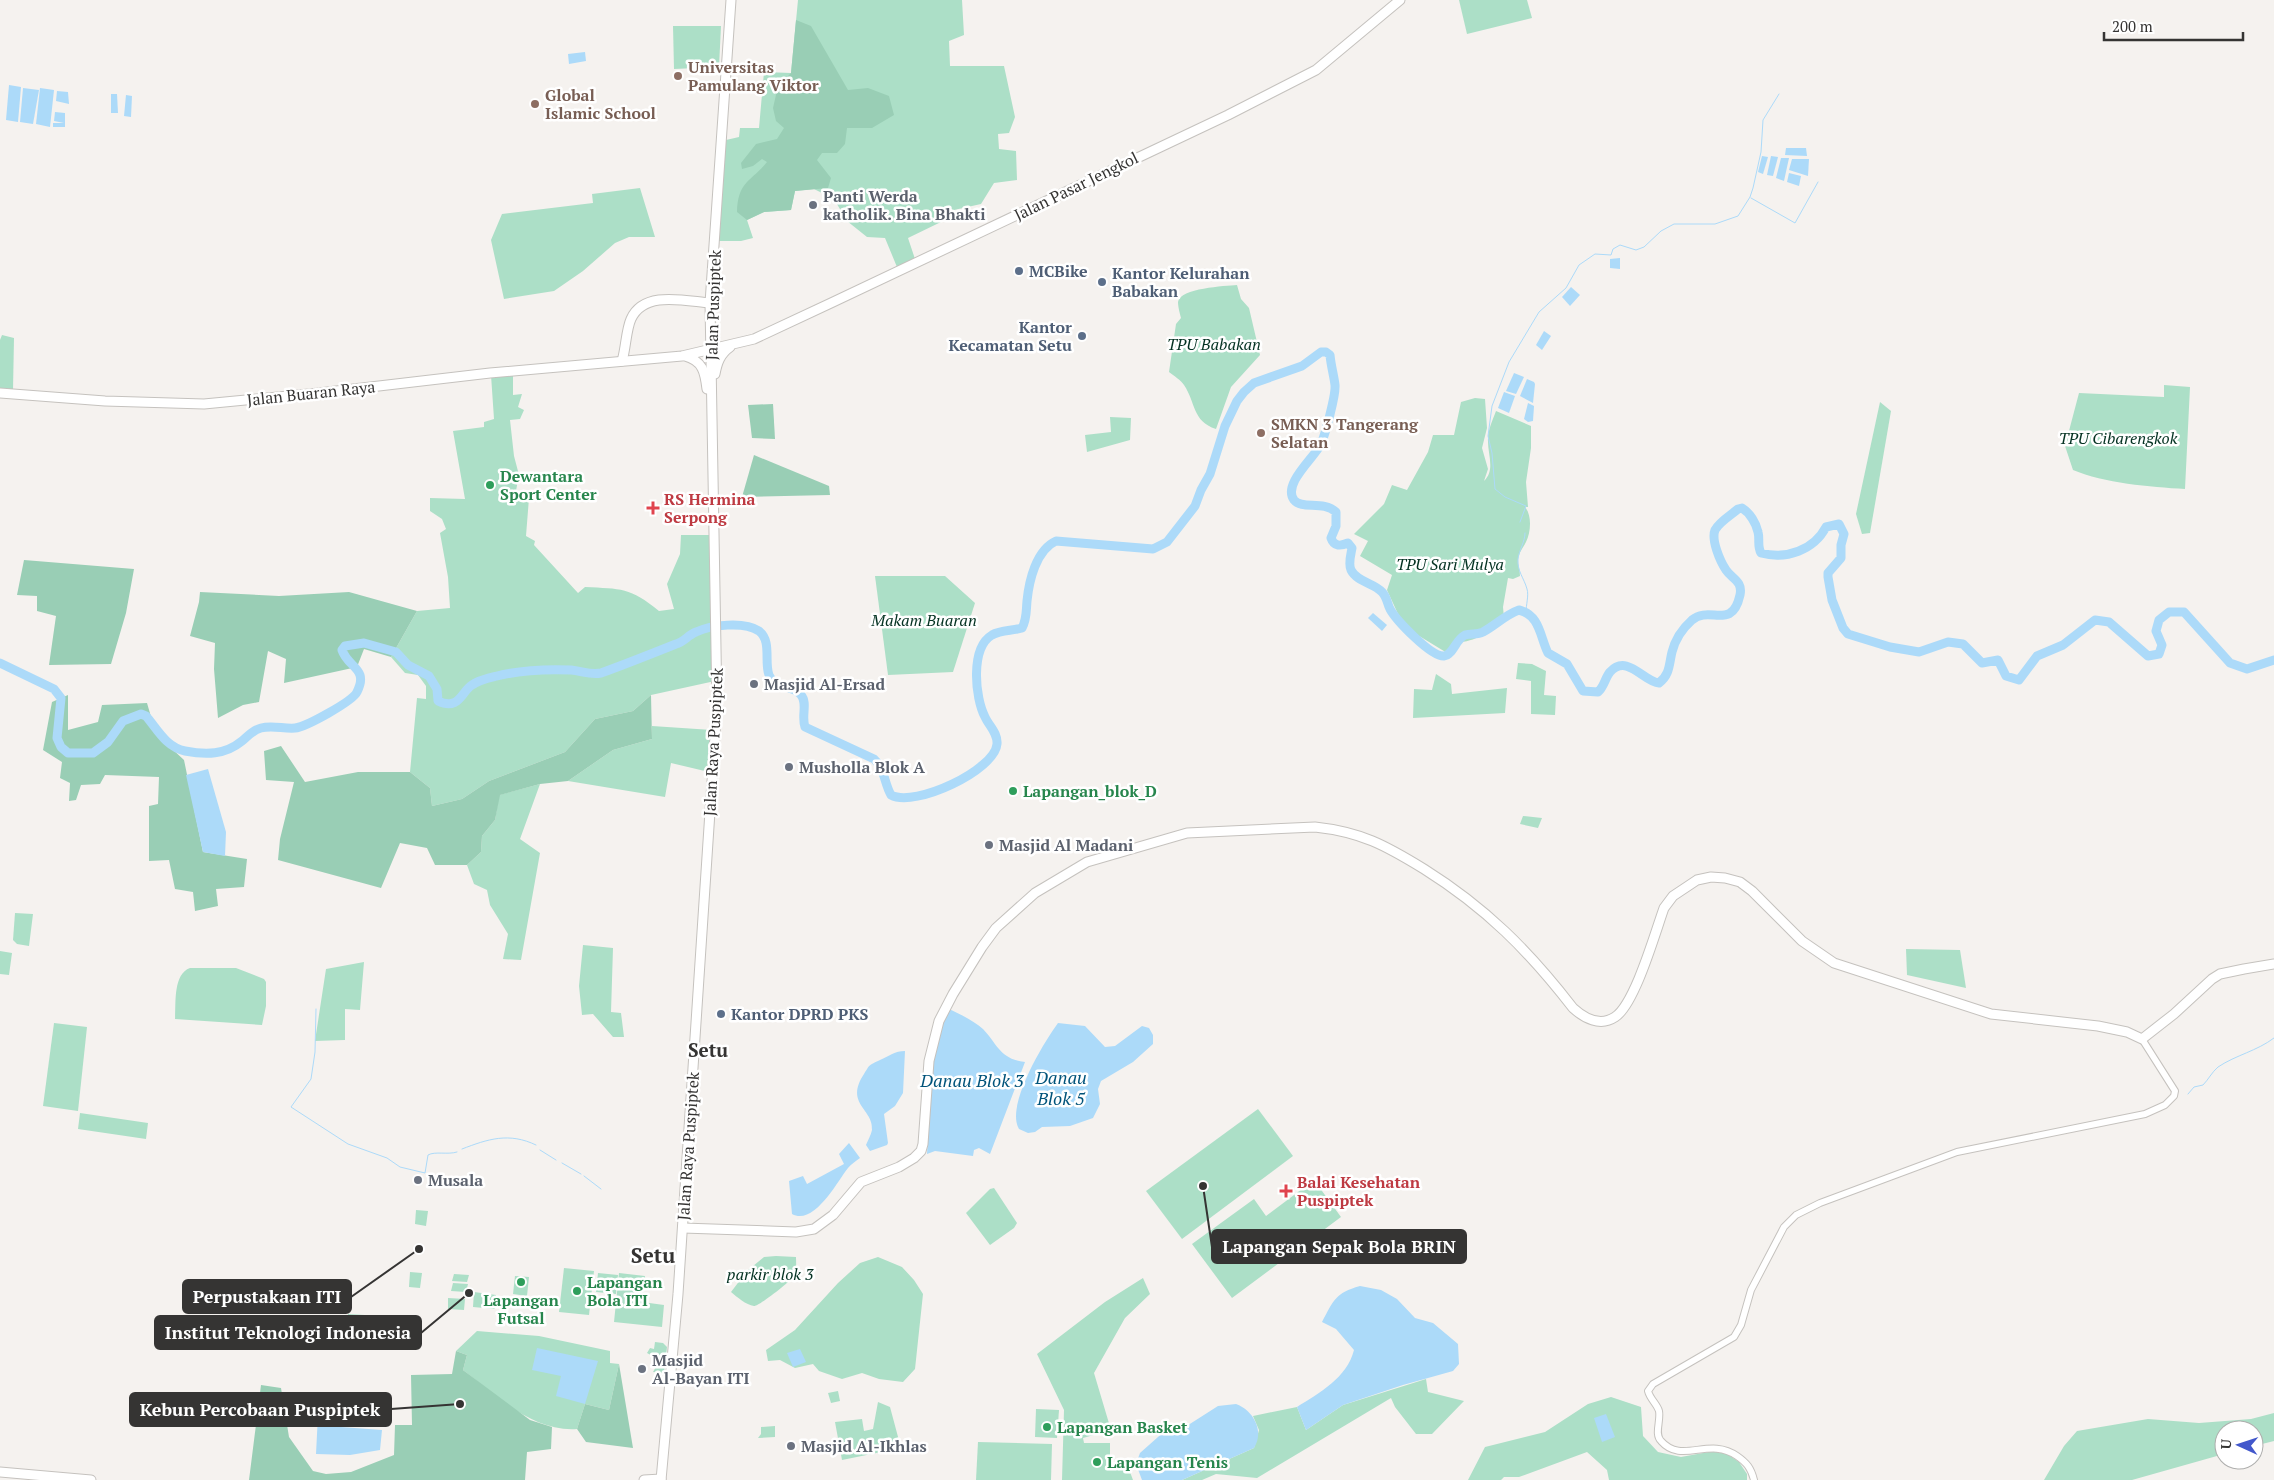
<svg xmlns="http://www.w3.org/2000/svg" width="2274" height="1480" viewBox="0 0 2274 1480" font-family="'PT Serif',serif">
  <rect width="100%" height="100%" fill="#f5f2ef"/>
  <g fill="#acdfc7">
    <polygon points="798,0 962,0 964,35 949,41 950,66 1004,66 1015,117 1009,133 998,134 999,149 1016,151 1017,180 994,183 981,204 945,212 943,221 908,238 915,259 897,267 885,238 867,237 847,221 834,199 814,189 795,191 791,210 764,212 747,220 753,238 741,241 718,241 726,140 739,137 740,128 759,128 764,72 791,73"/>
    <polygon points="1459,0 1527,0 1532,18 1467,34"/>
    <polygon points="673,26 721,26 719,67 674,69"/>
    <polygon points="640,188 655,237 629,237 615,243 583,271 554,291 504,299 491,240 502,214 593,203 592,194"/>
    <path d="M1237,285l4,14 8,9 11,47 -29,32 -15,42c-24,-8 -20,-26 -32,-44 -3,-5 -10,-9 -15,-13l7,-48 5,-6c-1,-4 -3,-11 -3,-16 2,-14 47,-16 59,-17z"/>
    <polygon points="2,335 14,338 13,390 0,388 0,340"/>
    <path d="M513,372v23l9,-1 -4,13 6,3 -4,9 -10,1 4,36 5,19 -4,21 14,2 -3,38 9,5 -1,4 44,48 7,-6c36,2 45,0 74,24l15,-2 -7,-25 13,-30 1,-19h30l4,146 -64,14 -18,16 -38,8 -30,33 -76,29 -27,18 -30,7 -2,-18 -20,-16 7,-74 9,1v-13l-8,-11 -13,-2 -14,-16 26,-46 33,-3 -2,-31 -8,-44 6,-4 -4,-10 -12,-8v-13l35,1 -12,-68 31,-4v-5l10,-3 -3,-44z"/>
    <path d="M2164,385l26,2 -5,102c-35,-2 -81,-6 -112,-19l-8,-24 14,-53 85,4z"/>
    <path d="M1475,398l10,1 2,29 -5,20 6,21 -4,12c12,-12 3,-27 4,-43 0,-8 5,-19 8,-27l35,15v22l-5,34 2,25h-3c7,8 6,25 1,35 -3,6 -7,10 -8,18 0,5 2,11 2,16l-7,3 -5,-1 -5,29 1,11c-14,11 -25,23 -44,24l-8,14 -41,-25 -13,-17 -11,-24 5,-15 -32,-19 8,-15 -14,-7 30,-30 8,-19 15,5 21,-38 5,-17h21l7,-33z"/>
    <polygon points="1880,402 1891,411 1870,533 1862,534 1856,514"/>
    <polygon points="1110,417 1131,418 1130,440 1087,452 1085,435 1111,432"/>
    <polygon points="875,576 945,576 975,603 953,672 888,675"/>
    <polygon points="1518,663 1532,664 1546,671 1544,695 1556,696 1555,715 1531,714 1531,681 1516,679"/>
    <polygon points="1436,674 1451,684 1452,694 1507,688 1505,713 1413,718 1414,689 1432,690"/>
    <polygon points="652,726 712,730 709,772 671,763 665,797 568,781 613,750 652,739"/>
    <polygon points="540,784 520,839 540,853 521,960 503,959 508,934 490,905 487,890 474,884 467,865 481,852 482,836 495,820 499,795"/>
    <polygon points="1523,816 1542,818 1538,828 1520,824"/>
    <polygon points="15,913 33,914 29,946 17,944 13,940"/>
    <polygon points="583,945 613,948 611,1012 621,1013 624,1037 613,1037 593,1014 582,1015 579,986"/>
    <polygon points="1906,949 1960,950 1966,988 1907,975"/>
    <polygon points="0,951 12,953 9,975 0,974"/>
    <polygon points="364,962 360,1010 345,1009 345,1040 315,1041 326,969"/>
    <path d="M190,968h46l28,11 2,3v24l-4,19 -87,-6c1,-16 -2,-45 15,-51z"/>
    <polygon points="54,1023 87,1027 78,1111 43,1106"/>
    <polygon points="1258,1109 1293,1156 1182,1239 1146,1191"/>
    <polygon points="80,1113 148,1123 146,1139 78,1129"/>
    <polygon points="1314,1180 1341,1217 1232,1298 1192,1244 1254,1199 1266,1216"/>
    <polygon points="994,1188 1017,1223 1014,1228 990,1245 966,1213 990,1189"/>
    <polygon points="416,1210 428,1211 426,1226 415,1224"/>
    <path d="M776,1256l20,1c0,6 1,13 -2,19 -3,5 -36,31 -40,30 -8,-1 -17,-9 -23,-14l16,-21 17,-14z"/>
    <polygon points="878,1257 902,1267 914,1280 923,1294 915,1369 903,1382 879,1379 862,1373 842,1379 819,1371 813,1364 795,1368 780,1360 768,1361 766,1350 795,1330 838,1283 860,1263"/>
    <polygon points="564,1268 594,1271 589,1315 559,1312"/>
    <polygon points="410,1272 422,1273 420,1288 409,1287"/>
    <polygon points="598,1273 618,1275 616,1294 596,1292"/>
    <polygon points="619,1273 645,1276 642,1302 664,1305 662,1327 614,1322"/>
    <polygon points="454,1274 469,1275 467,1282 452,1281"/>
    <polygon points="515,1276 529,1277 527,1296 513,1294"/>
    <polygon points="1143,1278 1150,1294 1125,1318 1094,1373 1111,1430 1083,1438 1084,1443 1110,1443 1110,1468 1127,1464 1133,1480 1062,1480 1064,1410 1037,1354 1105,1302"/>
    <polygon points="453,1283 468,1284 466,1292 451,1291"/>
    <polygon points="474,1292 496,1295 495,1309 473,1307"/>
    <polygon points="448,1298 465,1299 464,1310 448,1309"/>
    <polygon points="348,1314 365,1315 364,1333 347,1332"/>
    <path d="M477,1331l62,5 71,15v12l9,1 -10,46 -24,-6 -8,25c-45,3 -81,-34 -114,-59l4,-15 -11,-4z"/>
    <polygon points="655,1342 663,1343 667,1347 664,1373 653,1372 660,1360 647,1353 650,1348 654,1349"/>
    <polygon points="1426,1379 1428,1392 1464,1401 1432,1434 1416,1434 1395,1407 1391,1398 1257,1478 1216,1474 1202,1480 1182,1480 1254,1448 1259,1430 1253,1416 1297,1407 1306,1430 1343,1405"/>
    <polygon points="838,1391 840,1401 831,1403 828,1393"/>
    <polygon points="1611,1397 1641,1407 1643,1436 1658,1452 1681,1457 1714,1451 1727,1454 1739,1462 1747,1474 1747,1480 1609,1480 1607,1470 1587,1452 1519,1477 1504,1477 1501,1480 1468,1480 1485,1447 1545,1432 1588,1404"/>
    <polygon points="878,1402 890,1407 901,1448 842,1460 835,1422 862,1419 864,1431 873,1429"/>
    <polygon points="1036,1409 1059,1410 1057,1438 1035,1437"/>
    <polygon points="2274,1413 2274,1441 2254,1446 2254,1430 2224,1430 2224,1454 2132,1480 2044,1480 2064,1446 2077,1431 2148,1419 2199,1423 2251,1419"/>
    <polygon points="775,1426 775,1437 758,1438 761,1434 761,1427"/>
    <polygon points="978,1442 1052,1444 1051,1480 976,1480"/>
  </g>
  <g fill="#99ceb5">
    <path d="M796,20l15,6 37,64 20,-2 21,8 5,19 -22,13h-25l-2,16 -8,9h-15l-5,7 14,18 -3,10 -33,3 -4,19 -27,2 -17,8 -10,-8c1,-31 14,-30 30,-50l-5,-3 -9,7 -11,3 -1,-6 15,-19 21,-5 7,-11 -8,-7 -3,-13 5,-22 13,-13z"/>
    <polygon points="773,404 775,439 752,438 748,405"/>
    <polygon points="754,455 829,486 830,495 742,497"/>
    <polygon points="24,560 134,569 126,613 111,664 49,665 56,616 37,611 37,596 17,595"/>
    <polygon points="200,592 279,596 349,592 417,611 391,657 364,649 357,667 284,683 286,659 268,651 259,702 243,705 218,718 214,669 215,643 190,636 199,602"/>
    <polygon points="68,695 68,730 98,722 102,705 147,703 156,734 184,760 203,852 247,859 244,887 216,889 218,906 195,911 193,892 175,889 169,860 149,861 149,806 158,804 159,777 105,775 100,784 81,785 76,800 69,801 70,783 60,778 62,762 43,750 52,702"/>
    <polygon points="651,695 652,739 613,750 568,781 540,784 500,795 495,820 482,836 481,852 467,865 435,865 427,848 400,843 381,888 278,860 280,839 294,782 266,780 264,751 281,746 305,782 358,772 410,772 430,788 432,806 462,799 489,781 565,752 595,719 633,711"/>
    <polygon points="456,1351 467,1355 463,1370 530,1420 552,1427 551,1449 527,1452 525,1480 249,1480 261,1385 281,1388 289,1437 313,1471 326,1474 351,1472 394,1455 395,1425 412,1425 411,1375 452,1374"/>
    <polygon points="619,1364 633,1448 586,1442 577,1429 585,1404 609,1410"/>
  </g>
  <g fill="#acdaf9">
    <polygon points="585,52 586,61 569,64 568,54"/>
    <polygon points="9,85 21,87 18,122 6,120"/>
    <polygon points="23,88 39,90 33,124 20,122"/>
    <polygon points="40,88 54,90 50,127 36,124"/>
    <polygon points="57,91 68,92 69,104 56,101"/>
    <polygon points="111,94 117,94 118,113 111,113"/>
    <polygon points="126,95 132,96 131,117 124,116"/>
    <polygon points="55,112 65,113 65,127 53,127 53,123 64,123 54,121"/>
    <polygon points="1786,148 1806,148 1807,156 1785,155"/>
    <polygon points="1762,156 1768,157 1763,174 1758,172"/>
    <polygon points="1771,156 1778,157 1773,176 1767,175"/>
    <polygon points="1781,158 1789,158 1784,181 1776,178"/>
    <polygon points="1792,159 1809,159 1808,176 1789,170"/>
    <polygon points="1789,173 1801,176 1799,186 1787,182"/>
    <polygon points="1620,258 1620,269 1610,268 1610,259"/>
    <polygon points="1571,287 1580,295 1570,306 1562,297"/>
    <polygon points="1544,331 1551,336 1542,350 1536,345"/>
    <polygon points="1514,373 1524,377 1516,394 1506,391"/>
    <polygon points="1527,379 1534,382 1535,384 1533,403 1520,396"/>
    <polygon points="1504,392 1515,396 1509,413 1498,408"/>
    <polygon points="1528,403 1534,406 1533,421 1528,422 1524,419"/>
    <polygon points="1373,613 1387,625 1382,631 1368,618"/>
    <polygon points="208,769 226,832 225,856 203,852 186,775"/>
    <path d="M949,1009c11,5 25,12 34,20 15,16 17,30 42,33l-35,92 -11,-6 -5,2 -1,6 -38,-5 -8,3c4,-52 0,-95 22,-145z"/>
    <path d="M1058,1023l27,3 20,21 10,-1 27,-20 7,2 4,7v9l-20,18 -32,19 -3,8 2,15 -7,14 -23,8 -28,1 -7,5 -7,1 -9,-4c-14,-23 25,-87 39,-106z"/>
    <path d="M905,1051l-2,42 -8,13 -11,8 4,29 -1,2 -17,6 -4,-6c2,-5 5,-10 6,-15 2,-21 -28,-26 -8,-56 7,-11 4,-8 16,-14 9,-4 15,-9 25,-9z"/>
    <path d="M849,1143l11,15c-4,3 -9,6 -12,10 -11,14 -34,58 -56,46l-3,-33 14,-5 4,8 37,-20 -5,-10z"/>
    <path d="M1360,1286l21,4 16,9 18,19 18,5 25,21 1,20 -6,7 -50,14 -60,20 -37,25 -9,-23c22,-14 50,-29 57,-57l-18,-21 -14,-7c12,-22 13,-29 38,-36z"/>
    <polygon points="537,1348 598,1361 585,1404 556,1396 561,1376 532,1370"/>
    <polygon points="800,1349 806,1362 793,1367 787,1353"/>
    <polygon points="319,1395 342,1395 341,1427 382,1430 380,1450 350,1455 316,1454"/>
    <path d="M1236,1404c17,6 29,27 18,44l-72,32h-40l-6,-16 4,-11 27,-24h15l36,-23z"/>
    <polygon points="1606,1414 1615,1437 1602,1442 1594,1418"/>
  </g>
  <g fill="none" stroke-linecap="round" stroke-linejoin="round">
    <g stroke="#acdaf9" stroke-width="1">
      <polyline points="1751,198 1795,223 1818,182"/>
      <polyline points="1520,522 1526,506 1505,497 1495,489 1492,453 1488,436 1492,406 1509,362 1539,312 1566,288 1579,265 1595,254 1611,255 1613,249 1620,245 1636,250 1644,247 1661,231 1674,224 1715,224 1738,216 1750,197 1753,188 1761,152 1763,120 1779,94"/>
      <path d="M1525,533c0,9 -6,17 -7,26 -1,12 6,19 9,30 2,6 -1,16 -1,23"/>
      <path d="M316,1009l-1,43 -4,27 -20,28 57,37 39,14 13,9 25,6 3,-18c7,-4 20,0 29,-3"/>
      <path d="M2188,1094l6,-7 9,-2c5,-5 9,-13 15,-18 18,-12 39,-16 56,-29"/>
      <path d="M462,1149c26,-10 47,-17 74,-4"/>
      <polyline points="540,1150 556,1160"/>
      <polyline points="562,1163 581,1174"/>
      <polyline points="584,1176 601,1189"/>
    </g>
    <path stroke="#acdaf9" stroke-width="9" d="M0,663l54,26 7,9 -4,40 4,9 7,6h25l15,-11 15,-21 18,-7 5,2c12,14 20,31 39,35 21,4 40,4 57,-10 6,-5 11,-11 19,-13 11,-3 23,1 34,0 11,-1 58,-27 62,-36 12,-24 -9,-24 -15,-42l3,-4 19,-3 32,9 12,13 21,11 8,13 1,12c21,10 23,-9 34,-16 7,-5 17,-7 25,-9 24,-6 49,-7 74,-6 11,1 19,5 30,3 25,-9 50,-19 75,-29 8,-2 12,-9 20,-12 15,-7 48,-11 63,-1 13,10 5,31 10,44 5,13 24,10 32,20 7,8 0,21 4,32l69,32c11,10 10,24 17,36 24,13 104,-25 106,-51 1,-11 -8,-18 -12,-27 -10,-19 -15,-69 7,-82 9,-5 20,-4 30,-7 5,-9 4,-17 5,-27 2,-20 9,-51 29,-60l97,8 14,-7 28,-36 6,-16 9,-16 15,-48 12,-25 7,-9 10,-9 48,-17 19,-14h5l4,3c1,11 4,21 5,30 1,10 -10,50 -14,59 -6,13 -39,40 -27,56 8,10 29,0 42,12v14l-5,12c3,9 10,8 17,5l4,5c-1,6 -4,16 -1,22 6,12 23,13 31,22 5,5 5,11 8,17 6,11 41,48 54,47 9,-1 12,-17 21,-21 6,-2 12,0 18,-3 13,-7 22,-17 36,-22 21,5 21,27 29,43l19,11 16,27 15,1c6,-5 7,-14 12,-20 17,-19 34,10 49,11 11,-8 10,-19 13,-31 3,-12 11,-24 20,-32 18,-15 40,11 48,-25 3,-14 -8,-16 -14,-25 -6,-9 -15,-30 -11,-40 4,-8 16,-15 23,-21l4,-1c8,5 14,15 16,24 2,7 -1,14 3,21 25,7 53,-3 65,-26l13,-3 5,10 -3,11v13l-13,15v4l4,23 11,28 5,6 42,13 29,5 29,-10 15,2 19,19 16,-3 8,16 13,4 18,-24 26,-11 32,-25 14,2 39,34 11,-2 3,-9 -6,-14 3,-11 10,-8h15l46,51 17,6 27,-9"/>
    <defs>
      <path id="minor" d="M1754,1480c-3,-12 -7,-17 -17,-24 -28,-20 -55,9 -76,-15 -7,-7 0,-20 -2,-30 -2,-7 -9,-12 -11,-20l5,-7 81,-47 7,-12 10,-35 33,-63 12,-12 24,-12 137,-51 188,-38 20,-9 9,-9 1,-5 -33,-52"/>
      <g id="major">
        <path d="M685,356c18,5 20,16 22,33"/>
        <path d="M622,361c4,-13 4,-31 9,-42 13,-29 54,-18 79,-16"/>
        <path d="M715,374c2,-11 5,-20 15,-27"/>
        <polyline points="0,393 105,401 204,404 319,393 490,373 682,356 754,339 831,303 1228,115 1316,70 1400,0"/>
        <path d="M683,1228l113,4 18,-3 19,-14 28,-33 38,-15 15,-9 7,-7 2,-7 6,-83 10,-40 14,-27 29,-47 14,-19 39,-35 52,-31 100,-29 128,-6c46,5 70,18 109,42 62,39 104,81 149,139 11,10 27,19 42,9 20,-13 40,-84 49,-109l9,-12 24,-16 14,-3 14,1 15,4 12,9 50,50 32,22 157,51 107,12 29,6 15,7 32,-25 38,-35 8,-5 24,-5 30,-5"/>
        <polyline points="0,1472 91,1480"/>
        <polyline points="644,1480 661,1479"/>
        <polyline points="661,1480 678,1294 717,706 710,303 731,0"/>
      </g>
    </defs>
    <use href="#minor" stroke="#c5c2be" stroke-width="8"/>
    <use href="#major" stroke="#c5c2be" stroke-width="11"/>
    <use href="#minor" stroke="#fff" stroke-width="6"/>
    <use href="#major" stroke="#fff" stroke-width="9"/>
  </g>
  <g fill="#8d6e63" stroke="#fff" stroke-width="2">
    <circle cx="678" cy="76" r="5"/>
    <circle cx="535" cy="104" r="5"/>
    <circle cx="1261" cy="433" r="5"/>
  </g>
  <g fill="#6b7280" stroke="#fff" stroke-width="2">
    <circle cx="813" cy="205" r="5"/>
    <circle cx="754" cy="684" r="5"/>
    <circle cx="789" cy="767" r="5"/>
    <circle cx="989" cy="845" r="5"/>
    <circle cx="418" cy="1180" r="5"/>
    <circle cx="642" cy="1369" r="5"/>
    <circle cx="791" cy="1446" r="5"/>
  </g>
  <g fill="#5c6f8a" stroke="#fff" stroke-width="2">
    <circle cx="1019" cy="271" r="5"/>
    <circle cx="1102" cy="282" r="5"/>
    <circle cx="1082" cy="336" r="5"/>
    <circle cx="721" cy="1014" r="5"/>
  </g>
  <g fill="#2e9e5b" stroke="#fff" stroke-width="2">
    <circle cx="490" cy="485" r="5"/>
    <circle cx="1013" cy="791" r="5"/>
    <circle cx="521" cy="1282" r="5"/>
    <circle cx="577" cy="1291" r="5"/>
    <circle cx="1047" cy="1427" r="5"/>
    <circle cx="1097" cy="1462" r="5"/>
  </g>
  <g fill="#e0444e" stroke="#fff" stroke-width="2">
    <path d="M650.5 500.5h5v5h5v5h-5v5h-5v-5h-5v-5h5z"/>
    <path d="M1283.5 1183.5h5v5h5v5h-5v5h-5v-5h-5v-5h5z"/>
  </g>
  <g text-anchor="middle" stroke-width="5" stroke-linejoin="round" paint-order="stroke">
    <g font-size="16" font-weight="bold" fill="#785e54" stroke="#fff" text-anchor="start">
      <text x="688" y="73">Universitas<tspan x="688" dy="18">Pamulang Viktor</tspan></text>
      <text x="545" y="101">Global<tspan x="545" dy="18">Islamic School</tspan></text>
      <text x="1271" y="430">SMKN 3 Tangerang<tspan x="1271" dy="18">Selatan</tspan></text>
    </g>
    <g font-size="16" fill="#353433" stroke="#fff">
      <text transform="translate(1076 186) rotate(-26)" y="6">Jalan Pasar Jengkol</text>
      <text transform="translate(713 305) rotate(-88)" y="6">Jalan Puspiptek</text>
      <text transform="translate(311 393) rotate(-6)" y="6">Jalan Buaran Raya</text>
      <text transform="translate(713 742) rotate(-87)" y="6">Jalan Raya Puspiptek</text>
      <text transform="translate(688 1146) rotate(-86)" y="6">Jalan Raya Puspiptek</text>
    </g>
    <g font-size="16" font-weight="bold" fill="#5b616d" stroke="#fff" text-anchor="start">
      <text x="823" y="202">Panti Werda<tspan x="823" dy="18">katholik. Bina Bhakti</tspan></text>
      <text x="764" y="690">Masjid Al-Ersad</text>
      <text x="799" y="773">Musholla Blok A</text>
      <text x="999" y="851">Masjid Al Madani</text>
      <text x="428" y="1186">Musala</text>
      <text x="652" y="1366">Masjid<tspan x="652" dy="18">Al-Bayan ITI</tspan></text>
      <text x="801" y="1452">Masjid Al-Ikhlas</text>
    </g>
    <g font-size="16" font-weight="bold" fill="#4e5e75" stroke="#fff" text-anchor="start">
      <text x="1029" y="277">MCBike</text>
      <text x="1112" y="279">Kantor Kelurahan<tspan x="1112" dy="18">Babakan</tspan></text>
      <text x="1072" y="333" text-anchor="end">Kantor<tspan x="1072" dy="18">Kecamatan Setu</tspan></text>
      <text x="731" y="1020">Kantor DPRD PKS</text>
    </g>
    <g font-size="16" font-style="italic" fill="#043222" stroke="#fff">
      <text x="1214" y="350">TPU Babakan</text>
      <text x="2118" y="444">TPU Cibarengkok</text>
      <text x="1450" y="570">TPU Sari Mulya</text>
      <text x="924" y="626">Makam Buaran</text>
      <text x="770" y="1280">parkir blok 3</text>
    </g>
    <g font-size="16" font-weight="bold" fill="#27864d" stroke="#fff" text-anchor="start">
      <text x="500" y="482">Dewantara<tspan x="500" dy="18">Sport Center</tspan></text>
      <text x="1023" y="797">Lapangan_blok_D</text>
      <text x="587" y="1288">Lapangan<tspan x="587" dy="18">Bola ITI</tspan></text>
      <text x="521" y="1306" text-anchor="middle">Lapangan<tspan x="521" dy="18">Futsal</tspan></text>
      <text x="1057" y="1433">Lapangan Basket</text>
      <text x="1107" y="1468">Lapangan Tenis</text>
    </g>
    <g font-size="16" font-weight="bold" fill="#be3a42" stroke="#fff" text-anchor="start">
      <text x="664" y="505">RS Hermina<tspan x="664" dy="18">Serpong</tspan></text>
      <text x="1297" y="1188">Balai Kesehatan<tspan x="1297" dy="18">Puspiptek</tspan></text>
    </g>
    <g font-size="18" font-style="italic" fill="#00537a" stroke="#fff">
      <text x="1061" y="1084">Danau<tspan x="1061" dy="21">Blok 5</tspan></text>
      <text x="972" y="1087">Danau Blok 3</text>
    </g>
    <g font-size="19" font-weight="bold" fill="#353433" stroke="#fff">
      <text x="708" y="1057">Setu</text>
    </g>
    <g font-size="21" font-weight="bold" fill="#353433" stroke="#fff">
      <text x="653" y="1263">Setu</text>
    </g>
  </g>
  <path fill="none" stroke="#353433" stroke-width="2" d="M1203 1186L1212 1247M419 1249L351 1297M469 1293L421 1333M460 1404L391 1409"/>
  <g fill="#353433" stroke="#fff" stroke-width="2">
    <circle cx="1203" cy="1186" r="5"/>
    <circle cx="419" cy="1249" r="5"/>
    <circle cx="469" cy="1293" r="5"/>
    <circle cx="460" cy="1404" r="5"/>
  </g>
  <g fill="#353433" stroke="#353433" stroke-width="2">
    <rect x="1212" y="1230" width="254" height="33" rx="5"/>
    <rect x="183" y="1280" width="168" height="33" rx="5"/>
    <rect x="155" y="1316" width="266" height="33" rx="5"/>
    <rect x="130" y="1393" width="261" height="33" rx="5"/>
  </g>
  <g font-size="18" text-anchor="middle" font-weight="bold" fill="#fff">
    <text x="1339" y="1253">Lapangan Sepak Bola BRIN</text>
    <text x="267" y="1303">Perpustakaan ITI</text>
    <text x="288" y="1339">Institut Teknologi Indonesia</text>
    <text x="260" y="1416">Kebun Percobaan Puspiptek</text>
  </g>
  <g transform="translate(2239 1445) rotate(273)"><circle r="24" fill="#ffffff" stroke="#aeaead"/>
  <path d="M0-4L9 19L0 12L-9 19Z" fill="#4257cb"/>
  <text y="-8" font-size="14" font-weight="bold" text-anchor="middle" fill="#353433">U</text>
  </g>
  <path d="M2104 32v8h139v-8" fill="none" stroke="#353433" stroke-width="2.5"/>
  <text x="2112" y="32" font-size="15" fill="#353433" stroke="#ffffff" stroke-width="4" paint-order="stroke">200 m</text>
</svg>
